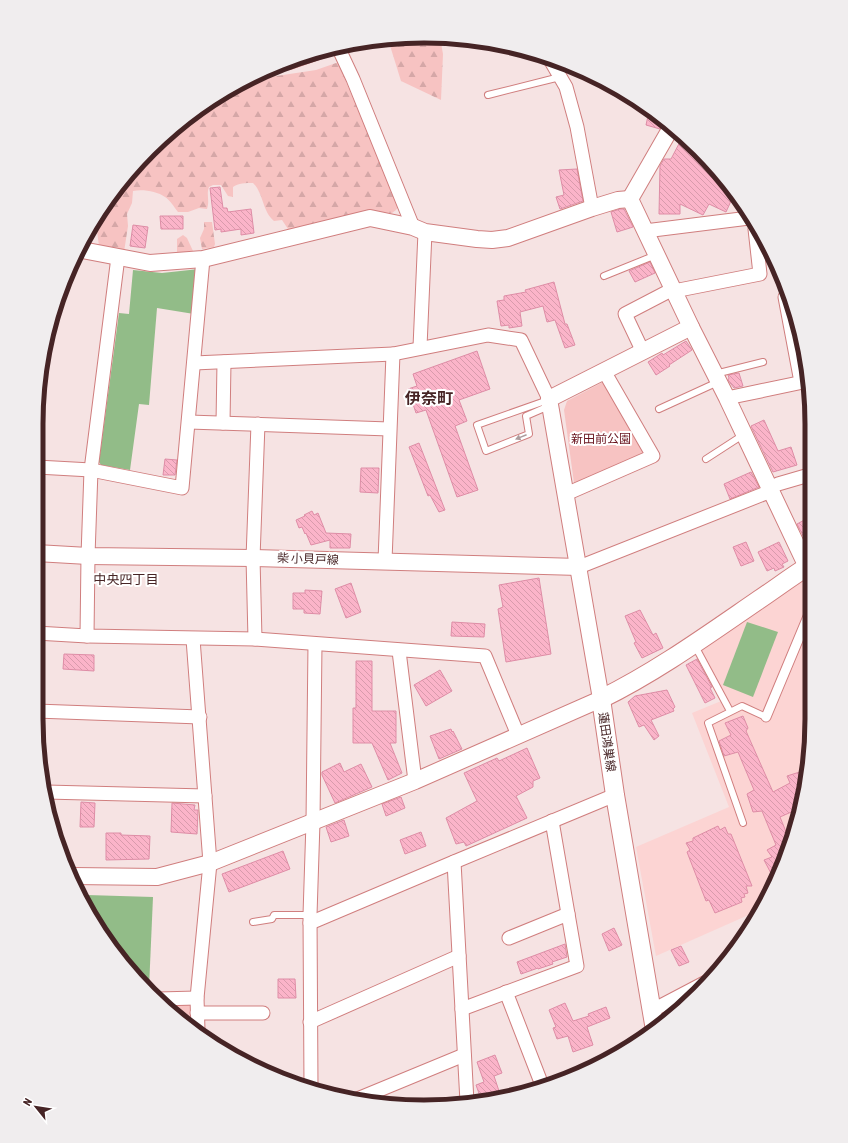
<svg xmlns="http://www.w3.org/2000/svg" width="848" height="1143" viewBox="0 0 848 1143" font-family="'Asap Condensed','Noto Sans JP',sans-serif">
  <defs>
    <pattern id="forest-firs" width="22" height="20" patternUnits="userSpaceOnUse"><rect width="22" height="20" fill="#f7c3c2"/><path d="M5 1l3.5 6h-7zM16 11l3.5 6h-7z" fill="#d5a7a7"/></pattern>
    <pattern id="building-back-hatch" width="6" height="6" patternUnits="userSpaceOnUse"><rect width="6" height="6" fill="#fbb4c9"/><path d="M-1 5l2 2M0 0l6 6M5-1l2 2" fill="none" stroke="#d89bac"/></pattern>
  </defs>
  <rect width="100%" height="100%" fill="#f6e3e3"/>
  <polygon fill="#fcd4d3" points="810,576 811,745 791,844 762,909 656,956 636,847 729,807 692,713 726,699 700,651"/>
  <g fill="url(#forest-firs)">
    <polygon points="399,37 440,38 443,54 441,100 401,81 388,39"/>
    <path d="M336,63h2l61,143 -3,4 -4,3 -19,-1 -29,4 -44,15 -12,-2 -6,-9 -8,1c-12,-10 -10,-27 -21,-38 -7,0 -15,0 -20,4v10l-5,-1 -7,-11h-8l-4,2c-3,8 1,13 -2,22l-8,-1 -11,4h-10c-4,-5 -8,-12 -13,-15 -8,-6 -23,-8 -32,-6l-1,12 -5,11 1,12 -4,26 -25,-6 -2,-15 -5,-2 9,-20 48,-59 39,-34 42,-26 17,-6 16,-6 53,-8z"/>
    <polygon points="204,222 212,222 215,244 214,247 202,249 200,238 204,229"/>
    <polygon points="183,235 187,238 193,251 177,253 177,239"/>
  </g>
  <g fill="#f7c3c2">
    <polygon points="605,381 646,452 578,485 574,483 564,410 567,401"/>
    <polygon points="162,1003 191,1003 192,1026 168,1011"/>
  </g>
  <g fill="#92bc88">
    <polygon points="199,269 194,314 157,308 149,405 139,404 130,470 101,465 99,462 119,313 129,314 133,270 162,273"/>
    <polygon points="747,622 778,632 753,697 723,685"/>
    <polygon points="87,895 153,897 149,988 88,913 87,910"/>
  </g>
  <g fill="url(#building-back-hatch)" stroke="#de8da6">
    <polygon points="649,111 663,121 660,129 646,125"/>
    <polygon points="683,136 732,188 743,207 731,201 726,212 709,204 703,215 680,204 680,214 659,214 660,166 664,159 671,159"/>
    <polygon points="577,169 583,201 560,209 556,197 564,195 559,170"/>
    <polygon points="220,187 223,208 227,208 228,212 251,209 254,233 241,235 241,229 221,232 221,229 215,230 210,188"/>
    <polygon points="620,209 624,209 633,227 617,232 611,212"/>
    <polygon points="160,216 183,216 183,229 161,229"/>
    <polygon points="133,225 148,227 145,248 130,246"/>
    <polygon points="650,262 655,273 635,282 629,271"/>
    <polygon points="554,282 565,324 567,324 575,345 565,348 555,320 547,322 543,306 520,312 522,326 509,328 509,325 501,326 497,301 504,300 504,296 526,292 525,290"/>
    <polygon points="686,341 692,350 669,365 670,366 656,375 648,362 662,353 663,355"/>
    <polygon points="477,351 490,389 459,400 467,421 455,426 478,490 457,497 426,410 416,413 408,389 417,386 413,374"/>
    <polygon points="739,373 743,386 734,388 728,380 729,378 728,375"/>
    <polygon points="764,420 778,451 791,447 797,465 773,472 751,426"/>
    <polygon points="419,443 445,510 439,512 430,495 428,496 409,447"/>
    <polygon points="165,459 177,460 175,475 163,475"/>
    <polygon points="361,468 379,468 378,493 360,492"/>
    <polygon points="751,472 759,487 730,499 724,484"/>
    <polygon points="312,511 314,515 318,513 326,533 351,534 350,548 330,548 330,540 311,545 306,533 305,534 302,527 299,528 296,520 305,516 304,515"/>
    <polygon points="810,517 810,549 797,524"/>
    <polygon points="746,542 754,561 741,566 733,547"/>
    <polygon points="779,542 788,561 782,564 784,567 775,571 774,568 767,571 758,552"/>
    <polygon points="539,578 551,654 506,662 498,609 503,607 499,585"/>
    <polygon points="351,583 361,612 346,618 335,589"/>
    <polygon points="305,590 322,591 320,614 304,613 304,609 293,609 293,593 305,593"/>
    <polygon points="640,610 653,635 656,633 663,648 642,658 634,643 636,642 625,616"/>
    <polygon points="452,622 485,624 484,637 451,636"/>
    <polygon points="64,654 94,655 94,671 63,669"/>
    <polygon points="697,659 712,687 710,688 715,698 705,703 686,665"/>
    <polygon points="356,661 372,661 372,711 396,711 396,743 390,743 402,773 388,780 372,743 353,743 353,708 356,708"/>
    <polygon points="440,670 452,691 426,706 414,685"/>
    <polygon points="667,690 675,707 673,709 674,711 651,720 659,736 654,740 644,725 639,727 628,702 635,696"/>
    <polygon points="743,716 748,728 746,731 773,792 790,783 787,776 806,770 798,809 780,817 791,844 775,881 764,860 772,857 767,850 776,845 762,811 753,812 747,794 754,790 738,752 724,756 719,741 731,735 725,723"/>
    <polygon points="451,729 452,732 453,731 462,749 439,759 430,736"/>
    <polygon points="527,748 540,778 533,781 533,787 516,796 527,818 466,846 464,842 456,844 446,818 477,801 464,773 497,758 499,761"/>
    <polygon points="340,763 344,772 361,764 372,787 335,803 322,775 322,772"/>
    <polygon points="401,797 405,808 386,816 382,804"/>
    <polygon points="81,802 95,803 94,827 80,827"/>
    <polygon points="172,803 195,805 194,810 198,810 197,834 171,832"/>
    <polygon points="344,820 349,836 331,842 326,827"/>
    <polygon points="718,826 720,830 725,827 728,834 731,834 752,886 746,886 748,893 744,894 745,897 741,898 742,902 715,913 709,900 706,901 687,852 690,850 686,843 693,841 693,838"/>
    <polygon points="421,832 426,846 405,854 400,840"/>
    <polygon points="106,833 121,833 121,835 150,836 149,859 106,860"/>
    <polygon points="283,851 290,869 229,892 222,874"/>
    <polygon points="614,928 622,945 609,951 602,934"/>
    <polygon points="565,944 567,957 552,962 553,964 538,969 538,968 521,974 517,962"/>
    <polygon points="681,946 689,962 679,966 671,950"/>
    <polygon points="278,979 295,979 296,998 278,998"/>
    <polygon points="565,1003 573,1021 589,1016 588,1014 606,1007 610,1018 587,1027 593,1045 573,1052 568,1036 557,1039 553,1028 556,1027 549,1010"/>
    <polygon points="495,1055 502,1073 494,1076 500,1094 481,1099 476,1085 484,1082 477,1062"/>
  </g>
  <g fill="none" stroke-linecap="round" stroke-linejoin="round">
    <defs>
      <g id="service">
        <polyline points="274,68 290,66 339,49"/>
        <polyline points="488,95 560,77"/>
        <polyline points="604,276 656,255"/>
        <polyline points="715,374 763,362"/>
        <polyline points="548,400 477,425 486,451 529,434 526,416 549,406"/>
        <polyline points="659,409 718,382"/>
        <polyline points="706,459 743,435"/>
        <polyline points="695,646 730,711"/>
        <polyline points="743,823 708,723 742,706 766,717"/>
        <polyline points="763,902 764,905"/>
        <polyline points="253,922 272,919 274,915 310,915"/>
      </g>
      <polyline id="pedestrian" points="766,717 809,614"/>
      <g id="minor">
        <polyline points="338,47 353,79 413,227"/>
        <polyline points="548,56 566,87 577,127 592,208"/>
        <polyline points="645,231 749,218"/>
        <polyline points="674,291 760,274 755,229"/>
        <polyline points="788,297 785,297 801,382"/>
        <polyline points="420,347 425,232"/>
        <polyline points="643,352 625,314 673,289"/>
        <polyline points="194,363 393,354"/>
        <polyline points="727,398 808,381"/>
        <polyline points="189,422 389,429"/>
        <polyline points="223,423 224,362"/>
        <polyline points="37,467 91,470 182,488 203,259"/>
        <polyline points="770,488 778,484 809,475"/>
        <polyline points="566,494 653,456 604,371"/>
        <polyline points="385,561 393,354 488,335 521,340 549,399"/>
        <polyline points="579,567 771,491"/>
        <polyline points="36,633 87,636 255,639 485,656 518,735"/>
        <polyline points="87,636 88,556 91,470 118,257"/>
        <polyline points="193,639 210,863 197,998 198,1030"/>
        <polyline points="255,639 253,558 258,424"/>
        <polyline points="399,651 415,781"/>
        <polyline points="36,711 200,717"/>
        <polyline points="46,792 205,796"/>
        <polyline points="454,862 467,1102"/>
        <polyline points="310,923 454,862 615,795"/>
        <polyline points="509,938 568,914"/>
        <polyline points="506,992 542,1085"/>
        <polyline points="158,999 197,998"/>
        <polyline points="462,1009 577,966 552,821"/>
        <polyline points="653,1010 712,979"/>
        <polyline points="197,1013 263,1013"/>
        <polyline points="310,1022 459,956"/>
        <polyline points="311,1087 310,915 313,822 315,644"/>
        <polyline points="355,1100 464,1055"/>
      </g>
      <g id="tertiary">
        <polyline points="630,199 691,327 727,398 807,567"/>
        <polyline points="630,199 672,126"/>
        <polyline points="82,250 150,263 203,259 370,218 413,227 425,232 477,239 492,240 508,238 592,208 618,200 630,199"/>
        <polyline points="36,553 88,556 253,558 579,567"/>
        <polyline points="73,876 157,877 210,863 415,781 601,699 549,399 691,327"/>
      </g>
      <path id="secondary" d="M655,1030l-40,-235 -14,-96c55,-27 105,-63 156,-98 18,-12 35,-25 53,-36"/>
    </defs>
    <use href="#service" stroke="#d07e7e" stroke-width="8"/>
    <use href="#pedestrian" stroke="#d07e7e" stroke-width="11"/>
    <use href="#minor" stroke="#d07e7e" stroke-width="15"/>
    <use href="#tertiary" stroke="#d07e7e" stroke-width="18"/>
    <use href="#secondary" stroke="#d07e7e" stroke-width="20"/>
    <use href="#service" stroke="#fff" stroke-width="6"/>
    <use href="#pedestrian" stroke="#fff" stroke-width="9"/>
    <use href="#minor" stroke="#fff" stroke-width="13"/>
    <use href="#tertiary" stroke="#fff" stroke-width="16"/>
    <use href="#secondary" stroke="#fff" stroke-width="18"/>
  </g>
  <defs><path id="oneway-solid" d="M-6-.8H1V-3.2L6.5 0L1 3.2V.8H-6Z"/></defs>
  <use fill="#ac9c9d" href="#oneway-solid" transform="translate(521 437) rotate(158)"/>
  <g text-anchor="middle" stroke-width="4" stroke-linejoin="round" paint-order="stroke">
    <g font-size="12" fill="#68141e" stroke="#fff">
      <text x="601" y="443">新田前公園</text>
    </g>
    <g font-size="12" fill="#462425" stroke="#fff">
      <text transform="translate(308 559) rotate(2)" y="4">柴 小貝戸線</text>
      <text transform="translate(607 742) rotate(82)" y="4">蓮田鴻巣線</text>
    </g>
    <g font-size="13" fill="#462425" stroke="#fff">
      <text x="126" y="584">中央四丁目</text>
    </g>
    <g font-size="16" font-weight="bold" fill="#462425" stroke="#fff">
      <text x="429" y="404">伊奈町</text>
    </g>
  </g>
  <path d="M0 0H848V1143H0ZM424 43H424A381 381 0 0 1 805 424V719A381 381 0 0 1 424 1100H424A381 381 0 0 1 43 719V424A381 381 0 0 1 424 43Z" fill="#f0edee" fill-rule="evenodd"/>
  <path fill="none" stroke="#462425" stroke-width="5" d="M424 43H424A381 381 0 0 1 805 424V719A381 381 0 0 1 424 1100H424A381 381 0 0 1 43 719V424A381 381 0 0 1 424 43Z"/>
  <g transform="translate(36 1107) rotate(300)" stroke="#ffffff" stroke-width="3" paint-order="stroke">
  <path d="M0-3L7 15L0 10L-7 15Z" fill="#462425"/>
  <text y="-6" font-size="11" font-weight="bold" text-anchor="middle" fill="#462425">N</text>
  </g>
</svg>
